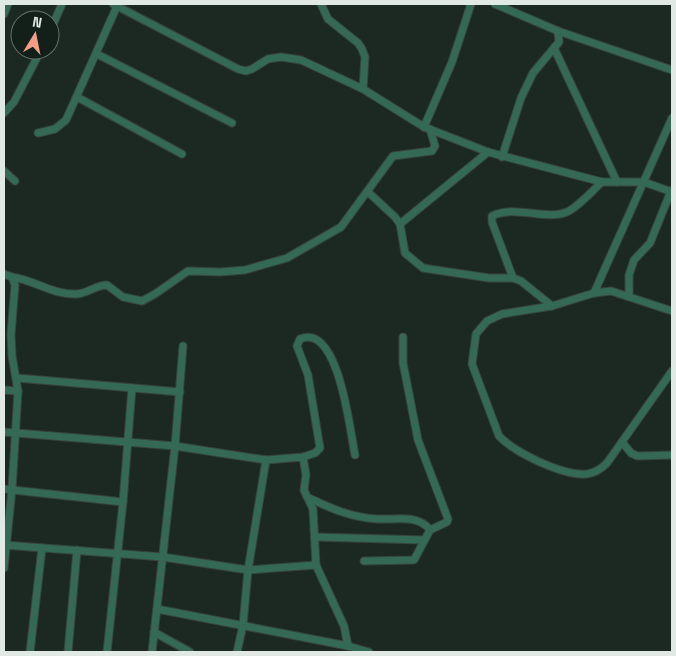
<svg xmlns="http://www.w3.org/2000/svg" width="676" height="656" viewBox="0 0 676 656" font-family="'Space Grotesk',sans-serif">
  <rect width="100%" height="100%" fill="#1c2923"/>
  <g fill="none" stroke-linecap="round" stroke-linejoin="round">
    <defs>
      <g id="minor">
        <polyline points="113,4 238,69 246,71 252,69 268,59 281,57 301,60 363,89 424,127 488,152 602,182 644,182 672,192"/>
        <polyline points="321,4 328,19 358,43 362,49 365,57 363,89"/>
        <polyline points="495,4 558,31 672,70"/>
        <polyline points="4,14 8,4"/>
        <polyline points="50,31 62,4"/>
        <polyline points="554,48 617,182"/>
        <polyline points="97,54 232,123"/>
        <polyline points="77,97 182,154"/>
        <polyline points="4,113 14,102 41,50"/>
        <polyline points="424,127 452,62 471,4"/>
        <polyline points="38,133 55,129 66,120 118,4"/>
        <polyline points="502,157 521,98 533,73 559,42 558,31"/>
        <polyline points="4,171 15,181"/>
        <polyline points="368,192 395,217 400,224 405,253 423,268 489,278 513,278 521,281 552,306"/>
        <polyline points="400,224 488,152"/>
        <polyline points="4,274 12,277 15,285 11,334 12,356 18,391 12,489 4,568"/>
        <path d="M12,277c22,3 41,18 65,17 11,-1 19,-9 30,-9l16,12 19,4 13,-7 33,-23 32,1 25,-2 42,-12 54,-31 52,-71 39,-5 3,-5 -5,-17"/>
        <path d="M513,278l-21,-56v-6c23,-12 57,6 77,-5 12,-7 23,-20 33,-29"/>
        <polyline points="594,293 672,118"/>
        <polyline points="629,295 629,275 634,260 650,243 671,191"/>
        <path d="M672,311l-61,-20 -17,2 -42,13 -50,8 -15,7 -11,13 -4,30 27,72c16,17 64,40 88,38 8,-1 14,-5 20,-11l65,-92"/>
        <polyline points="17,378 180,392"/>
        <polyline points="4,390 18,391"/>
        <path d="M4,432l171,14 91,14 37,-3 12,-4 5,-5 -12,-73 -11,-29 3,-7c39,-17 50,93 55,116"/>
        <polyline points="622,442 631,453 637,456 672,455"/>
        <polyline points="303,457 306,475 304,490 313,509 316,565 344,626 348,646"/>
        <polyline points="4,489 123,502"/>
        <path d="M307,497c23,11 45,21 71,22 18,1 40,-5 52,11"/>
        <polyline points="315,537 424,540"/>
        <polyline points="4,545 163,557 248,570 316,565"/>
        <polyline points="364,561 414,560 430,530 447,522 448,519 418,440 403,363 403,337"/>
        <polyline points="157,609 348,646 369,652"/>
        <polyline points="154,632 190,652"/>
        <polyline points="30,652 42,548"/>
        <polyline points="68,652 77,550"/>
        <polyline points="107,652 123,502 132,388"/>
        <polyline points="152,652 175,446 183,346"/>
        <polyline points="237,652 243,625 248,570 266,460"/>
      </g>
    </defs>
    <use href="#minor" stroke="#38443e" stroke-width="9"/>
    <use href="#minor" stroke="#346a55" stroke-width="7"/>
  </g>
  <rect width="676" height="656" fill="none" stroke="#e1e9e5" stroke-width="10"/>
  <g transform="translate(35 35) rotate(10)"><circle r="24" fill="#13201a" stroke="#65706b"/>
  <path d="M0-4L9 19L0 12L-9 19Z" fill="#f49e88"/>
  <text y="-8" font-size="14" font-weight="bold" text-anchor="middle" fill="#e1e9e5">N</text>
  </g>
</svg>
